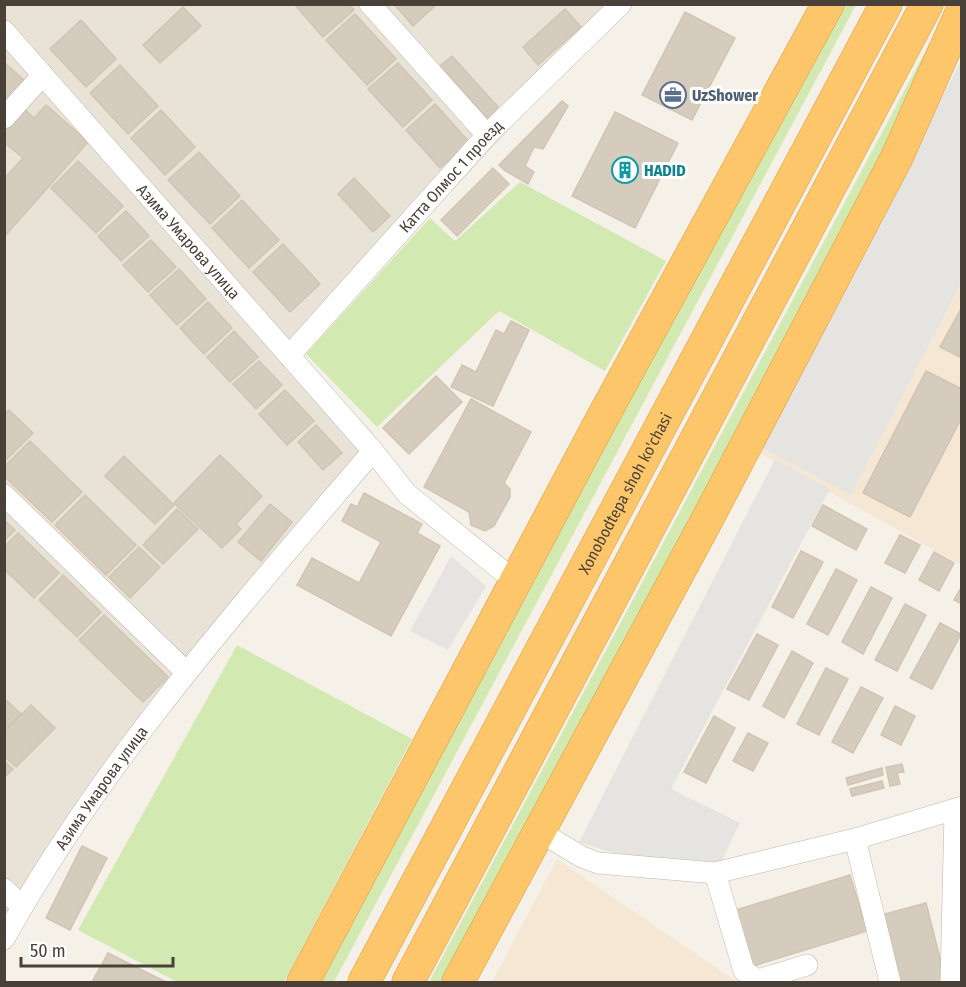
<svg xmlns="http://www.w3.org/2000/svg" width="966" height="987" font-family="'Fira Sans Condensed',sans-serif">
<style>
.residential{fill:#e9e2d7}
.commercial{fill:#f6e7d5}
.green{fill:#d3e9b2}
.parking{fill:#e6e4e1}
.building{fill:#d6ccbe;stroke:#d1c4b2;stroke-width:1.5}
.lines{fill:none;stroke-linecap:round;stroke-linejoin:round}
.minor-casing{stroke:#c0b8ac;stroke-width:22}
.highway-casing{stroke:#df9a39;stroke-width:33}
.minor{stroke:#fff;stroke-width:21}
.highway{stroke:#fec66b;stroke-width:32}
.labels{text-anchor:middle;stroke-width:6;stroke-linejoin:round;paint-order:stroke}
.service-label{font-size:16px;font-weight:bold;fill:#4e5e75;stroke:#fff;text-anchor:start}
.culture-label{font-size:16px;font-weight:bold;fill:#0d838f;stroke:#fff;text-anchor:start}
.street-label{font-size:16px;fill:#494137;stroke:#fff}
</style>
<rect width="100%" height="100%" fill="#f5f1e9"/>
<!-- residential -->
<path class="residential" d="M5,5H625L299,355L373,433L176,674L5,926Z"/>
<!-- commercial -->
<g class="commercial">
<path d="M961,62V565L756,451Z"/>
<path d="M557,859L737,982H492Z"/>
</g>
<!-- green -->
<g class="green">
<path d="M841,5H856L334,982H318Z"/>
<path d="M950,5L879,169L444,982H429Z"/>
<path d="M520,182L666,261L605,371L499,311L377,427L306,354L430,218L455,241Z"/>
<path d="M237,645L412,739L284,982H177L78,930Z"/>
</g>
<!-- parking -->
<g class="parking">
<path d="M961,61V283L851,495L760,447Z"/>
<path d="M775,459L830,489L671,789L740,823L719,867L629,858L579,842Z"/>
<path d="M451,556L486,586L448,650L410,631Z"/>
</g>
<!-- building -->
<g class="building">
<path d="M294,4H349L354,10L323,37Z"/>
<path d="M394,4H437L413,26Z"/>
<path d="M183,7L201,26L160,63L143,45Z"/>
<path d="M565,9L581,27L538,65L523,47Z"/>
<path d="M685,12L735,38L692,120L642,95Z"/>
<path d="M355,14L396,59L367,85L326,40Z"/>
<path d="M81,20L116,59L86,87L50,49Z"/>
<path d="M452,56L498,107L487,118L440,66Z"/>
<path d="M4,62L27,83L4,106Z"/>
<path d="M398,63L432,100L403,127L368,89Z"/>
<path d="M120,65L158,106L128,134L90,93Z"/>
<path d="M562,101L568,106L543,149L534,147L525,166L534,172L528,184L504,170L499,165Z"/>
<path d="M435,104L469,142L440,168L406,130Z"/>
<path d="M20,105L34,118L46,105L88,142L4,237V179L23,158L4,142V123Z"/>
<path d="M161,110L195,147L165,175L131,138Z"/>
<path d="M615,112L678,143L635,228L572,196Z"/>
<path d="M199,152L240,196L210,224L168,180Z"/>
<path d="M78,161L123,206L96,233L51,188Z"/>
<path d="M493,168L509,184L457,236L441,220Z"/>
<path d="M354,178L390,216L373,232L338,194Z"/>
<path d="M242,200L279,240L249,268L212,228Z"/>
<path d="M126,211L149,236L121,261L98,236Z"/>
<path d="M151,240L176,267L148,292L123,265Z"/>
<path d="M283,244L320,284L290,312L253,272Z"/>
<path d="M179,269L206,299L177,325L150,295Z"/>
<path d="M208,302L232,328L204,354L180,328Z"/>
<path d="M962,307V358L940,347Z"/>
<path d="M511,321L529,330L493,406L451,387L462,365L476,372L496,330L504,334Z"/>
<path d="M234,331L258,357L230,382L207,357Z"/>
<path d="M259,361L282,385L256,409L233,384Z"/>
<path d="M926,371L962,389V417L910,517L863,493Z"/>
<path d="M436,376L462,402L409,454L383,428Z"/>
<path d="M285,390L314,421L287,445L259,414Z"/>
<path d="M471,399L531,432L504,483L510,489V497L494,526L485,531L471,525L469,512L424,487Z"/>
<path d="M9,410L33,433L4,462V414Z"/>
<path d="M316,425L342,453L323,470L298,442Z"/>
<path d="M30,441L82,492L52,522L4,476V467Z"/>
<path d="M220,455L262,496L236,524L241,529L222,548L174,503Z"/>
<path d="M124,456L174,505L155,524L105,476Z"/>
<path d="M364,493L422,524L417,533L440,546L391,636L297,585L312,558L359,583L381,542L342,521L351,504L357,507Z"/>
<path d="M85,495L136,545L106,575L55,525Z"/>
<path d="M270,504L292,522L261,561L238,542Z"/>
<path d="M823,505L867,529L856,550L812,526Z"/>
<path d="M177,509L198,529L163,564L143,545Z"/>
<path d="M4,520L15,530L4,541Z"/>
<path d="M18,533L59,573L34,598L4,569V547Z"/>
<path d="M900,535L920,545L905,573L885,563Z"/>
<path d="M139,547L160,567L130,598L109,577Z"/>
<path d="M801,551L823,562L793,618L772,607Z"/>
<path d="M934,552L954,563L939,591L919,580Z"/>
<path d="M836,569L857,580L828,635L807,624Z"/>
<path d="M63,575L101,612L77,637L39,600Z"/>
<path d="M962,586V604L954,600Z"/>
<path d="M871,587L892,598L863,654L842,642Z"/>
<path d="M905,604L926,615L897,671L875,660Z"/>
<path d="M104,615L168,677L143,702L79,640Z"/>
<path d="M940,623L961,634L932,689L910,678Z"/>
<path d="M757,634L778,645L749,700L727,689Z"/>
<path d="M792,651L813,663L784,718L763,706Z"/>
<path d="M826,668L848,679L819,735L797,724Z"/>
<path d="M861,687L883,698L853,753L832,742Z"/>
<path d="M4,698L21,714L4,730Z"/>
<path d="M31,705L55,728L16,767L4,756V732Z"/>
<path d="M895,706L915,716L901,745L881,735Z"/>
<path d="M714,716L735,728L706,783L684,772Z"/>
<path d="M748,733L768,743L753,771L733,761Z"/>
<path d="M4,761L13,769L4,778Z"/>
<path d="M902,764L904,772L897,773L900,784L890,786L886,767Z"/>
<path d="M882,768L883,775L848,785L846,778Z"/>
<path d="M882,781L884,788L852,796L850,789Z"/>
<path d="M82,846L107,858L70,930L46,918Z"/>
<path d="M850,875L867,931L753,966L736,910Z"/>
<path d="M926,903L946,982H899L881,915Z"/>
<path d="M108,953L166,982H92Z"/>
</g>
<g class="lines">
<defs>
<g id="minor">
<path d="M370,4L487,135"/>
<path id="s1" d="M4,31L373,451L407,494L515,581"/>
<path d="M4,118L43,75"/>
<path id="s2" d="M289,356L487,135L621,4"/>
<path d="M4,495L185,671"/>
<path d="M540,832L582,857L598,863L715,873L855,839L962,807"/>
<path d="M855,839L890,982"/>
<path d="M715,873L744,971L758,980L807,965"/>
<path d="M4,889L22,907"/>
<path id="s3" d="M4,939C104,759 241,606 373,451"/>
<path d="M951,982L955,811"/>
</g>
<g id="highway">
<path d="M303,982L599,424L828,4"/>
<path id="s4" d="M364,982L886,4"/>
<path d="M408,982L927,4"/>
<path d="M458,982L708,518L897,157L962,11"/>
</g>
</defs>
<!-- minor casing -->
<use href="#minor" class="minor-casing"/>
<!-- highway casing -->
<use href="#highway" class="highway-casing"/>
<!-- minor -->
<use href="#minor" class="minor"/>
<!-- highway -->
<use href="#highway" class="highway"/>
</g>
<!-- icons -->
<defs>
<symbol id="office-ring" viewBox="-11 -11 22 22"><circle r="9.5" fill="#fff" stroke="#5c6f8a" stroke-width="1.5"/><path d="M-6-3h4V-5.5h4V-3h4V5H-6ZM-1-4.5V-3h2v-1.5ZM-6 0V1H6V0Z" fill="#5c6f8a"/></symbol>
<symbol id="building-ring" viewBox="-11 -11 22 22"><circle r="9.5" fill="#fff" stroke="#0f9aa8" stroke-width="1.5"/><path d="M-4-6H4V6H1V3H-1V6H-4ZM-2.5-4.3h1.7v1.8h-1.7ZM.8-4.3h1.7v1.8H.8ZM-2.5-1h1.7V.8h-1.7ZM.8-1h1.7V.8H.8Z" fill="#0f9aa8"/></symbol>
</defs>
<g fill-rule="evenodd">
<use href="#office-ring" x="658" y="80" width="30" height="30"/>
<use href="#building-ring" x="610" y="155" width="30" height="30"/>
</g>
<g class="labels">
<!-- service labels -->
<g class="service-label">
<text x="692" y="101">UzShower</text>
</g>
<!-- culture labels -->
<g class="culture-label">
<text x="644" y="176">HADID</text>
</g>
<!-- street labels -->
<g class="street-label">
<text dy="6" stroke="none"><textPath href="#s2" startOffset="242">Катта Олмос 1 проезд</textPath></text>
<text dy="6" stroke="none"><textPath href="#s1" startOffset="280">Азима Умарова улица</textPath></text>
<text dy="6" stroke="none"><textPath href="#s4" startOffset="554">Xonobodtepa shoh ko'chasi</textPath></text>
<text dy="6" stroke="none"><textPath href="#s3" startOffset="180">Азима Умарова улица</textPath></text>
</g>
</g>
<!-- border -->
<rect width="966" height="987" fill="none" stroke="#494137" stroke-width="12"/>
<!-- scale -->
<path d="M21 957v9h152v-9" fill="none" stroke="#494137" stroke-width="3"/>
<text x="30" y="957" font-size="18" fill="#494137" stroke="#ffffff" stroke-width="4.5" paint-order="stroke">50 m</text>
</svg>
